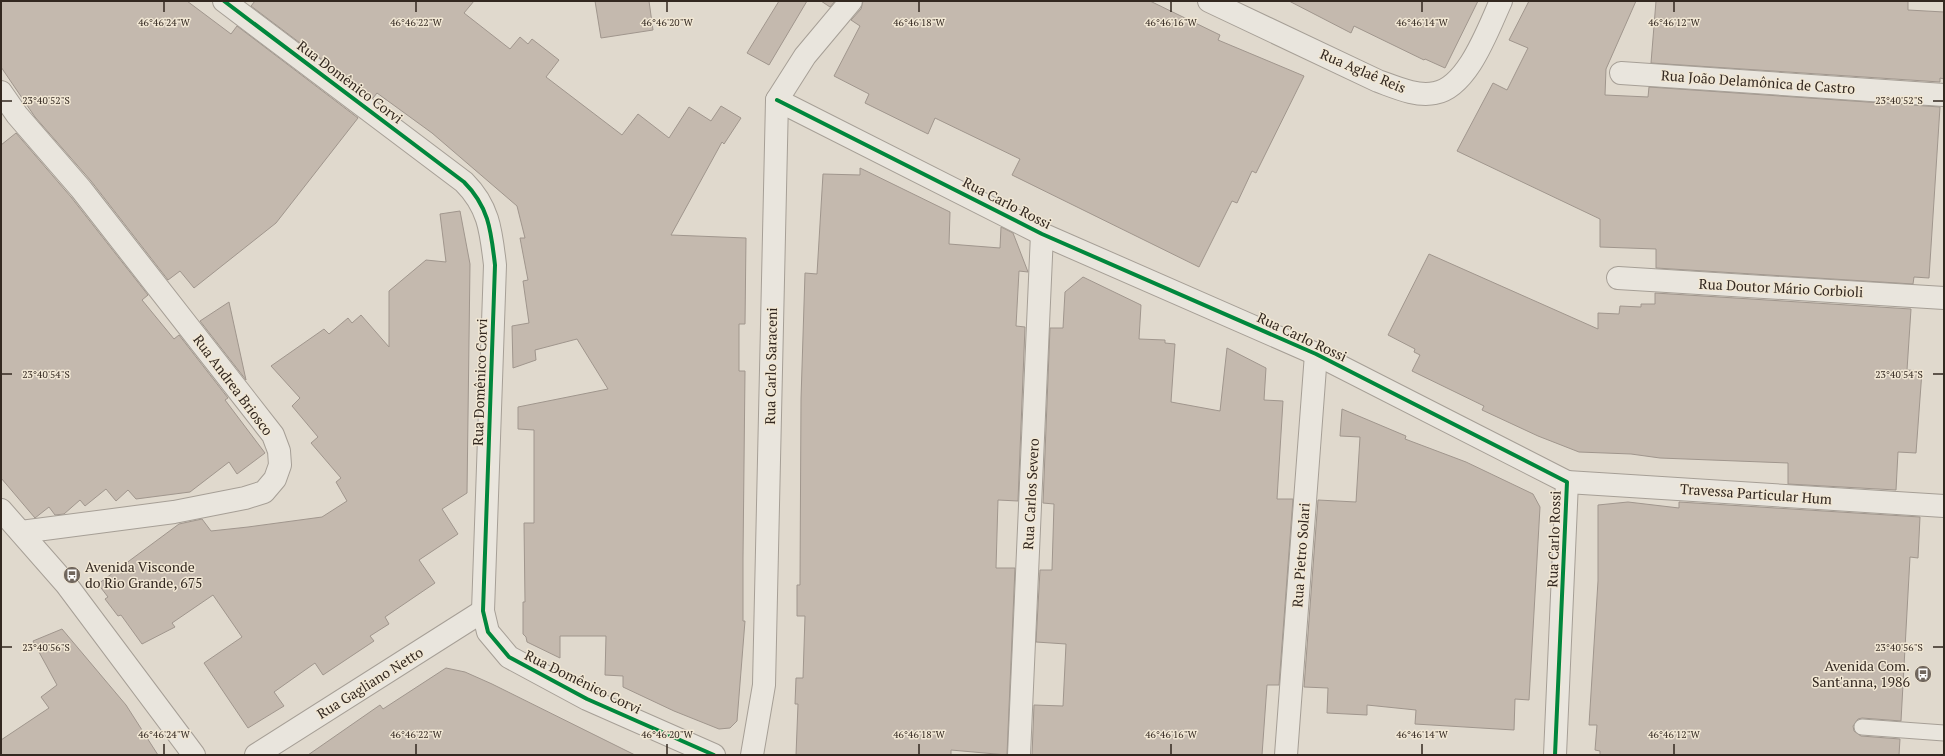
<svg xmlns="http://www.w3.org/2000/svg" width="1945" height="756" font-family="'PT Serif',serif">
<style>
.building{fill:#c4b9ae;stroke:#a0968d}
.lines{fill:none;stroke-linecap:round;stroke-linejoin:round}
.service-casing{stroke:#a69f96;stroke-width:17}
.minor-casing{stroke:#a69f96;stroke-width:24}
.tertiary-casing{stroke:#a69f96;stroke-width:24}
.service{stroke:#e9e5dd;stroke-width:15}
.minor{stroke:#e9e5dd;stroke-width:22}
.tertiary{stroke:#e9e5dd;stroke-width:22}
.cycleway-casing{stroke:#f1e7d4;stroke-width:6}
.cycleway{stroke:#00873e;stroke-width:4}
.ticks{fill:none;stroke:#332820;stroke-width:1.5}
.labels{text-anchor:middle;stroke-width:3;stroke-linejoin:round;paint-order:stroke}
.street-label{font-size:14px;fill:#332820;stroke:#f1e7d4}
.poi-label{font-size:14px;fill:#332820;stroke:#f1e7d4;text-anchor:start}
.ticks-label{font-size:10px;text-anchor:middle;fill:#332820;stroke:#f1e7d4;stroke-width:3;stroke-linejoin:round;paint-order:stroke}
</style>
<rect width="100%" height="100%" fill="#e0d9cd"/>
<!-- building -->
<g class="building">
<path d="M1,1H187L231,34L237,26L358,118L276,223L194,288L180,271L168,280L91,181L35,117L1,67Z"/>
<path d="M255,1H474L464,13L510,49L520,37L528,44L532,39L559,60L546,77L622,135L638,114L669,138L689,107L711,121L721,106L741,118L724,144L722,142L671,235L746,238L745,324H739V371H745L743,558V621H745L737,721L730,728L719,729L674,711L623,687V676L605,675L606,636H560V658L527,642L526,637L523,634V602H525L524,523H534V430L518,429V407L608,389L577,339L535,350L536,360L513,368L512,326L529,323L523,281L528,280L520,238H525L517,206L432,133L377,93L373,98L251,6Z"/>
<path d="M595,1H649L653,30L601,38Z"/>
<path d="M779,1H807L769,65L747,53Z"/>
<path d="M821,1H835L830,7Z"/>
<path d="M863,1H1150L1220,35L1218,40L1304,76L1256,173L1252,171L1237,203L1232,201L1199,267L1012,175L1020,159L935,118L928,134L865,103L869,94L834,76L860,26L851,20L861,9Z"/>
<path d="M1289,1H1478L1445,68L1425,59L1424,60L1354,26L1351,33Z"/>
<path d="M1529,1H1636L1606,69L1605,95L1648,97L1649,87L1940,107L1929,278L1914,277L1913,284L1656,268V249L1600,247V219L1457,151L1493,83L1507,90L1528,48L1509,40Z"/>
<path d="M1656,1H1908V10L1944,12V79L1940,78V82L1651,63Z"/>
<path d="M16,133L71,197L148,295L142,300L174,339L179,335L228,398L225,400L265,453L237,474L229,462L190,492L136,499L128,490L116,501L106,489L85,506L80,500L64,514L55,515L49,507L35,518L1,478V145Z"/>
<path d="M860,168L950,212L949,244L1000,248L1001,227L1013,233L1028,272L1019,271L1016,326L1025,327L1018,501L998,500L996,568H1015L1007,755L951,750V755H796L798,704H795L796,678H803L805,616H797V585H800L801,399L805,273L817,274L823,174L860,175Z"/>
<path d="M460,211L470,264L467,493L442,509L458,534L419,560L435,583L385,617L389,624L370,636L374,641L323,675L315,663L274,692L284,706L248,728L204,663L242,637L213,595L172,623L175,627L142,644L121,615L118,616L105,599L108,597L98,584L179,524L202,519L211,531L248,527L322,517L347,501L336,482L341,478L311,443L318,437L292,406L300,398L271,366L324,329L329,334L348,318L352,323L361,315L389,347V291L426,260L446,262L440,214Z"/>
<path d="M1429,254L1598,329V313L1619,314L1620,306L1641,307V304H1655V293L1911,309L1907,370L1922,371L1916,453L1898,452L1896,490L1788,484V463L1660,458L1631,454L1579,452L1538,436L1482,410L1484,406L1412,371L1420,355L1414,352L1415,349L1388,335Z"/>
<path d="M1083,277L1141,305L1139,339L1165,340V343L1175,344L1171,402L1220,411L1227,348L1266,368L1264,400L1283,401L1277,499H1293L1279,685H1267L1262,755H1032L1034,705L1063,706L1066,644L1036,642L1040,570H1052L1054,504L1043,503L1050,328H1063L1065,292Z"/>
<path d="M229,302L246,380L200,321Z"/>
<path d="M1342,409L1406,436L1405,439L1466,462L1533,494L1540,507L1529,700L1515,699L1514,730L1415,724L1416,710L1367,705V715L1327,713L1328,688L1304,687L1318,500L1356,502L1360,437L1340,436Z"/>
<path d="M1628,502L1679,508V502L1920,517L1918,558L1910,557L1901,721L1862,718L1858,719L1853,726L1854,731L1861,736L1900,739L1899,755H1600V751L1595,750L1597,725H1589L1598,581V505Z"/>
<path d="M62,629L126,705L158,755H1V740L49,708L41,697L57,685L33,641Z"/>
<path d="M446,668L465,672L492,684L635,755H308L380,705L383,709Z"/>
</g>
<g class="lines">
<defs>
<path id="service" d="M1862,727L1944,733"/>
<g id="minor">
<path d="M224,1L464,182C489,207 491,231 495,265L483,611L488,632L509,657L587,699L714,755"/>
<path d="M1209,1L1378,81C1395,87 1416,97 1435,93C1468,87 1488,29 1501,1"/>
<path d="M1621,73L1944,95"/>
<path d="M1,92L17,115L81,189L273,435L279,451L280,465L275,479L264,492L245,498L174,512L21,532"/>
<path d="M777,100L1042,234L1316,354L1567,482L1555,755"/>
<path d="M1618,278L1944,298"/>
<path d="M1567,482L1944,506"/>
<path d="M256,755L483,611"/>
<path d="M752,755L764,685L777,100L805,56L851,1"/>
<path d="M1019,755L1042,234"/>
<path d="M1286,755L1316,354"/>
</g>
<path id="tertiary" d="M1,510L66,584L194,755"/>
</defs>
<!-- service casing -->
<use href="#service" class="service-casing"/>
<!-- minor casing -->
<use href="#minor" class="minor-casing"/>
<!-- tertiary casing -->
<use href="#tertiary" class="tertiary-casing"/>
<!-- service -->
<use href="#service" class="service"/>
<!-- minor -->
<use href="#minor" class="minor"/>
<!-- tertiary -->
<use href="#tertiary" class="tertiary"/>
<defs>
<g id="cycleway">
<path d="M224,1L464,182C489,207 491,231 495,265L483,611L488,632L509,657L587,699L714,755"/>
<path d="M777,100L1042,234L1316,354L1567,482L1555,755"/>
</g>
</defs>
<!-- cycleway casing -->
<use href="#cycleway" class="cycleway-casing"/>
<!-- cycleway -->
<use href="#cycleway" class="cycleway"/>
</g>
<!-- ticks -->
<path class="ticks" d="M164,2V12M416,2V12M667,2V12M919,2V12M1171,2V12M1422,2V12M1674,2V12M2,101H12M1933,101H1943M2,374H12M1933,374H1943M2,647H12M1933,647H1943M164,744V754M416,744V754M667,744V754M919,744V754M1171,744V754M1422,744V754M1674,744V754"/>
<!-- icons -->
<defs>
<symbol id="bus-disc" viewBox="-11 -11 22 22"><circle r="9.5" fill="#70665d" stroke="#f1e7d4"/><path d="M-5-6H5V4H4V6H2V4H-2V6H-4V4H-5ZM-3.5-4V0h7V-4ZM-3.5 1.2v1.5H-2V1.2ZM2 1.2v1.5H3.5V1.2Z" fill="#fff"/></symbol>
</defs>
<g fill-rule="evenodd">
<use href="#bus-disc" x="62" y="565" width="20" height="20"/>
<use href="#bus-disc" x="1913" y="664" width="20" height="20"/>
</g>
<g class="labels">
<!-- street labels -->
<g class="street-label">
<text transform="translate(1363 71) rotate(23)" y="5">Rua Aglaê Reis</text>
<text transform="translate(350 82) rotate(37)" y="5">Rua Domênico Corvi</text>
<text transform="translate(1758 82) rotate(4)" y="5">Rua João Delamônica de Castro</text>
<text transform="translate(1007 203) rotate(27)" y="5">Rua Carlo Rossi</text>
<text transform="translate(1781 288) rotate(3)" y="5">Rua Doutor Mário Corbioli</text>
<text transform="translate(1302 337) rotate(25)" y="5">Rua Carlo Rossi</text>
<text transform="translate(771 366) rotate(-89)" y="5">Rua Carlo Saraceni</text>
<text transform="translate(480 382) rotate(-88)" y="5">Rua Domênico Corvi</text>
<text transform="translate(233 385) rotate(53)" y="5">Rua Andrea Briosco</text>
<text transform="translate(1031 494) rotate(-87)" y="5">Rua Carlos Severo</text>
<text transform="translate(1756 494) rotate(4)" y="5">Travessa Particular Hum</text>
<text transform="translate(1554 539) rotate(-88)" y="5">Rua Carlo Rossi</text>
<text transform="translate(1301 555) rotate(-86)" y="5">Rua Pietro Solari</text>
<text transform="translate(583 682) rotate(26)" y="5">Rua Domênico Corvi</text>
<text transform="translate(370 683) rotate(-32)" y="5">Rua Gagliano Netto</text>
</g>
<!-- poi labels -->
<g class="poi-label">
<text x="85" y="572">Avenida Visconde<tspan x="85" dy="16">do Rio Grande, 675</tspan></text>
<text x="1910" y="671" text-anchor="end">Avenida Com.<tspan x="1910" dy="16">Sant'anna, 1986</tspan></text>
</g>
</g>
<g class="ticks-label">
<text x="164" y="26">46°46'24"W</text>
<text x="416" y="26">46°46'22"W</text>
<text x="667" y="26">46°46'20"W</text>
<text x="919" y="26">46°46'18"W</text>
<text x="1171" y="26">46°46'16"W</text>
<text x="1422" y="26">46°46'14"W</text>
<text x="1674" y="26">46°46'12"W</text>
<text x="46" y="104">23°40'52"S</text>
<text x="1899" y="104">23°40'52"S</text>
<text x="46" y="378">23°40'54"S</text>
<text x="1899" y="378">23°40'54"S</text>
<text x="46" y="651">23°40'56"S</text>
<text x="1899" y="651">23°40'56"S</text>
<text x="164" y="738">46°46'24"W</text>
<text x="416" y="738">46°46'22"W</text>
<text x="667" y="738">46°46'20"W</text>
<text x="919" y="738">46°46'18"W</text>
<text x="1171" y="738">46°46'16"W</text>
<text x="1422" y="738">46°46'14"W</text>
<text x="1674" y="738">46°46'12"W</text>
</g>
<!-- border -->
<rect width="1945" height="756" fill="none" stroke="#332820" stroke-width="4"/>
</svg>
